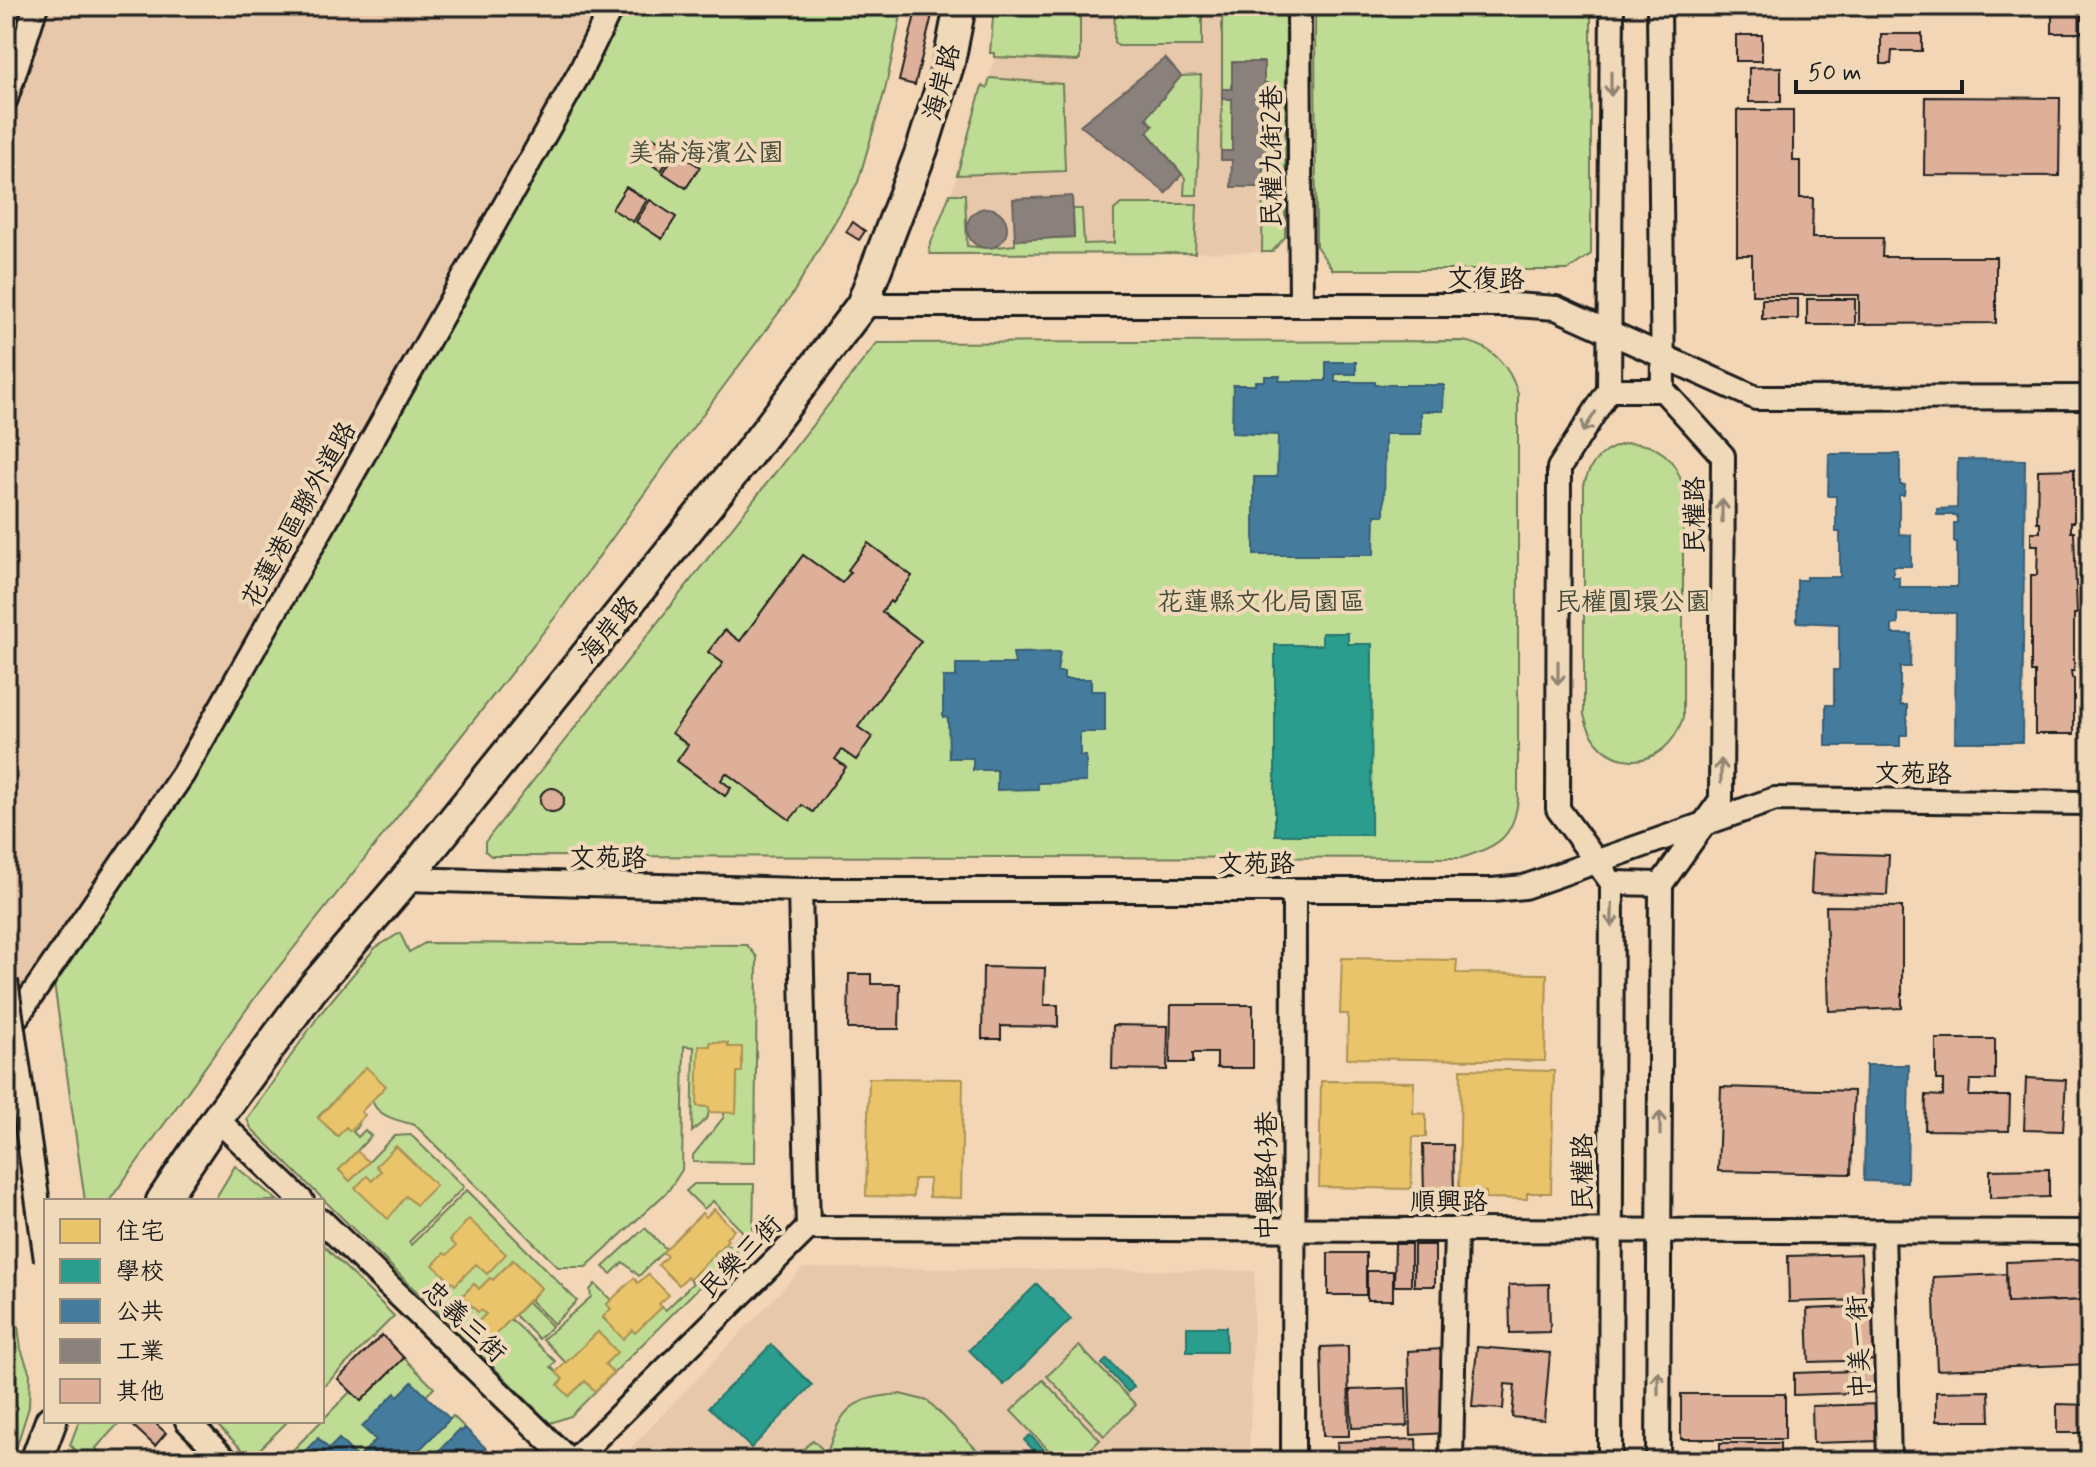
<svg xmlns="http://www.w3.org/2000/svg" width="2096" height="1467" font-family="Mynerve,'LXGW WenKai TC',sans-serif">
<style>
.built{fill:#e8c8ab}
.green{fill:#bfdc94;stroke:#6e7c58;stroke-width:2}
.homes{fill:#e9c46a;stroke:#ac9253;stroke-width:2}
.schools{fill:#2a9d8f;stroke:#26766c;stroke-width:2}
.public{fill:#457b9d;stroke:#395e76;stroke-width:2}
.industry{fill:#8a817c;stroke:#69635f;stroke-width:2}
.building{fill:#deb09a;stroke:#1c1c1c;stroke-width:2}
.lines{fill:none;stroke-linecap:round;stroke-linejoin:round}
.street-casing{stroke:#1c1c1c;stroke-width:28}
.secondary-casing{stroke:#1c1c1c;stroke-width:36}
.street{stroke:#efd9b8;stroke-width:22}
.secondary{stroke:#efd9b8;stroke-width:30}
.street-bridge-casing{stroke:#1c1c1c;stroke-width:28;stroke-linecap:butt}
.street-bridge{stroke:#efd9b8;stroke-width:22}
.oneway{stroke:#908472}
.labels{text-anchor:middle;stroke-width:8;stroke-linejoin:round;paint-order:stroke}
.street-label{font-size:26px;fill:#1c1c1c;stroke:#efd9b8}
.park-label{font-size:26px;fill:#454c3a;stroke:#efd9b8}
</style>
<rect width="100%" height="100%" fill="#f2d6b6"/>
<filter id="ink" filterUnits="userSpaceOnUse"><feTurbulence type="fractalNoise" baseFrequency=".0125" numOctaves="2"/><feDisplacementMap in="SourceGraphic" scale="16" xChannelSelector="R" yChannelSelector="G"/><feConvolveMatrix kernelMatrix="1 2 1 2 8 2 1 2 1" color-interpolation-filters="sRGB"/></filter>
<g filter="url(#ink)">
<!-- built -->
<g class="built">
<path d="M6,6H621L108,916L36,1014L6,1060Z"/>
<path d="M994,6H1282L1286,10L1285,237L1272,252L930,254L929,248L954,185L982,86L987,88L990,78L995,54L990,53Z"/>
<path d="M803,1268L1255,1271L1249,1461H618Z"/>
</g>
<!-- green -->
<g class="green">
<path d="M617,6H903L885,90L858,182L792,295L670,458L556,616L259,992L109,1201H85L54,983L209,741Z"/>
<path d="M994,6H1080V59L1077,61L994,57V53H990Z"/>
<path d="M1115,6H1202V46H1118L1114,42Z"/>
<path d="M1222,6H1282L1286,10L1285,237L1272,252H1262L1263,167L1266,166L1263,104L1266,103V83L1232,63V89H1222Z"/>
<path d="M1317,6H1586L1591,11V254L1568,270H1333L1316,246L1315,8Z"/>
<path d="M1201,75L1197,195H1184L1185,178L1147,132L1153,126L1146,118L1181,76Z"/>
<path d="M990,78L1062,84L1065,171L957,175L982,86L987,88Z"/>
<path d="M1222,99H1232V151H1221Z"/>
<path d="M950,194H965L967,246L987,248L1015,245V240L1074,237L1073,209H1082L1084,244L1114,243V210L1121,204H1197L1195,253L930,254L929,248Z"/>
<path d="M1461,341C1491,344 1510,366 1518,394V799C1514,838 1497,847 1461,858L491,856L485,851V842L877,343Z"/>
<path d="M1628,443C1657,443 1676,458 1683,487V718C1665,775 1598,774 1584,715V485C1590,461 1604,448 1628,443Z"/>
<path d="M400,933L409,952L425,943L747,945L757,957L755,1163L693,1162V1155L724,1117V1112H736L737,1072H742V1048L728,1047L727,1043L711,1042L697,1106L709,1107L708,1117L692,1132L694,1047L684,1046L682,1170L668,1191L586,1267H558L415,1125C372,1114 371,1110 366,1068L318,1117L337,1136L346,1127L357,1123L359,1125L353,1132L358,1137L365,1130L371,1136L339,1170L350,1181L394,1136L411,1135L464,1187L409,1242L411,1245L467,1190L577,1301L554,1324L530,1300L541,1288L513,1260L493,1280L490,1278L479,1289L474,1284L462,1296L478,1312L481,1310L486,1314L472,1328L486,1343L511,1319L556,1362L551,1367L563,1379L558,1385L569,1396L585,1381L595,1390L613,1373L605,1364L617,1352L598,1332L566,1363L543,1339L591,1297L590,1290L595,1284L611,1300L607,1304L611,1309L603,1318L623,1338L632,1330L635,1332L662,1307L666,1310L693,1283L690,1279L725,1243L729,1246L743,1232L713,1201L704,1209L686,1191L694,1184H754L753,1233L571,1416L550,1423L251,1128L247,1119L320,1014L375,948Z"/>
<path d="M235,1166L278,1201H214Z"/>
<path d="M645,1228L666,1249L639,1276L623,1262L611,1274L603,1267Z"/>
<path d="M6,1235L21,1349L30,1374L29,1407L12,1461H6Z"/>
<path d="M322,1244L394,1316L322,1388Z"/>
<path d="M528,1302L552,1326L539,1339L515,1315Z"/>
<path d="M1079,1346L1136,1405L1104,1436L1047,1376Z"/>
<path d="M404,1358L434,1388L426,1396H398L395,1394L363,1427L376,1440L358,1458L339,1439L329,1449L318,1438L295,1461L283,1460L351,1391L361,1401Z"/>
<path d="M1043,1380L1100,1440L1078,1461H1059L1011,1411Z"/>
<path d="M900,1394L928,1401L988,1461H798L794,1458L813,1440L827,1454C841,1408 851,1398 900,1394Z"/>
<path d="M453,1416L465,1428L429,1461H408Z"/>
<path d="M79,1421L119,1423L96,1448L100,1455L92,1461H84L70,1445Z"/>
<path d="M213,1421H288L251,1458Z"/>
</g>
<!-- homes -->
<g class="homes">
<path d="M1342,958L1457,960L1456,973L1547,974L1545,1061L1347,1058L1348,1014H1340Z"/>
<path d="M710,1042L728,1043V1047H742V1072H737L736,1113L709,1112V1107L697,1106L699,1046H710Z"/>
<path d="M366,1067L386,1086L361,1112L365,1115L350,1131L346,1127L338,1136L318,1118Z"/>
<path d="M1461,1069L1554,1071L1551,1193H1527V1199L1486,1198V1192L1459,1191Z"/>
<path d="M869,1078L963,1079L961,1198L929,1197V1179H914L913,1197L866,1196Z"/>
<path d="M1321,1081L1414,1082L1413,1113L1426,1114V1137H1413L1411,1189L1319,1187Z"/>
<path d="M396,1146L436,1185L416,1205L406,1196L388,1219L355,1188L367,1176L372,1181L381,1171L376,1166Z"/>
<path d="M357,1151L369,1162L350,1181L339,1170Z"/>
<path d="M714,1209L734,1230L726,1238L728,1240L690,1279L687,1277L679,1285L658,1265L667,1256L663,1252L702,1213L706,1217Z"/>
<path d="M469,1219L506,1254L487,1274L476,1264L455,1285L433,1265L444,1253L447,1255L456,1246L450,1240Z"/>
<path d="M513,1260L541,1288L487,1343L472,1328L486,1314L481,1310L478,1312L462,1296L474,1284L479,1289L490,1278L493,1280Z"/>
<path d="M648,1274L669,1295L659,1304L662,1307L635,1333L632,1330L623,1339L603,1317L611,1309L607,1304L634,1278L638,1283Z"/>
<path d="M598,1332L617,1352L605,1364L613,1373L595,1391L585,1381L569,1396L558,1385L563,1379L556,1372Z"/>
</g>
<!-- schools -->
<g class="schools">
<path d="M1322,633H1348V644H1372L1371,835H1275V645H1322Z"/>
<path d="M1037,1284L1071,1319L1004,1385L969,1350Z"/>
<rect x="1187" y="1327" width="39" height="25"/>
<path d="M771,1345L812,1385L751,1448L709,1407Z"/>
<path d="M1107,1359L1134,1387L1128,1392L1102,1364Z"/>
<path d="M1030,1435L1055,1461H1044L1024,1440Z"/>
</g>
<!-- public -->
<g class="public">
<path d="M1326,362H1356V374H1335V382H1375V385H1444L1443,411H1421V434H1385L1384,515H1375L1374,555H1254V477H1277L1278,435L1232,433L1233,385H1255V381H1265V376H1280L1279,381H1326Z"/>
<path d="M1829,454H1900V485H1905L1904,495H1899V534L1911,535V566H1893V577H1899V587H1957V542H1954V523H1957V515H1937V509L1957,508L1958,459L2025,460L2022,742H1955L1956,613H1898V624L1892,625V634H1911L1910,667H1900V705H1907V735H1900V746H1826V705H1834V670H1839V624L1797,622V580H1806V577H1840V532H1836V496H1828Z"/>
<path d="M1060,652L1057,672H1064V679H1091V691H1105V732H1080V756H1086V782L1038,783V789L997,790V770H973V758H949L948,718L943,717V677H956V664H1015L1013,653Z"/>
<path d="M1866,1065H1909L1907,1182L1864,1181Z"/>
<path d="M412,1382L450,1419L408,1461H295L318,1438L329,1449L339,1439L358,1458L376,1440L362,1427L395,1393L398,1396Z"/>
<path d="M465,1428L499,1461H429L459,1430L461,1432Z"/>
</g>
<!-- industry -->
<g class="industry">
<path d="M1165,58L1181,76L1146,118L1153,126L1147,132L1182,174L1166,193L1080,125Z"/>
<path d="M1232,62H1264V83H1267L1266,104H1263V145H1266V167H1263V187H1231L1232,160H1221V151H1232V99H1222V89H1232Z"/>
<path d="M1072,196L1074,237L1015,240L1013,199Z"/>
<circle cx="987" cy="228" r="20"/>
</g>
<!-- building -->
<g class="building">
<path d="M917,6L934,7L915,85L899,81Z"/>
<rect x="2052" y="6" width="29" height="27"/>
<rect x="2087" y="6" width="3" height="34"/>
<path d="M1881,34H1922V51H1892L1891,64H1881Z"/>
<rect x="1736" y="35" width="26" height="26"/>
<path d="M1781,67V102H1749V68Z"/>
<path d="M1925,97L2060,98L2059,176L1924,175Z"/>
<path d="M1737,110H1793V161H1800V198H1813L1812,238H1883L1882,257H1996V323L1859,324V295H1752V255H1737Z"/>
<path d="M653,137L674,151L661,171L638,155Z"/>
<path d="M676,152L700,167L686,188L663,173Z"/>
<path d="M626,187L647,200L633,222L612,209Z"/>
<path d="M650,200L676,217L662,239L636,222Z"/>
<path d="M853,222L865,231L859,240L846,232Z"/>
<rect x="1762" y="299" width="36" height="20"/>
<rect x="1807" y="299" width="48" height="26"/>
<path d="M2074,469V522H2071V532H2074L2077,614H2074V671H2071L2072,678H2074V734H2035V672H2031V575H2037L2038,545H2031V532H2040V522H2037L2038,470Z"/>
<path d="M868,543L912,576L892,603L890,601L882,612L921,641L858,727L872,737L856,760L842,750L835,759L846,767L813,812L802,805L790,820L726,773L721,780L731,788L725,796L677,761L688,745L672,733L723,663L708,652L725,630L740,641L803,555L842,583L851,572L848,570Z"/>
<circle cx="552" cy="800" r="12"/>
<path d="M1813,853L1889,855L1887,895L1811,893Z"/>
<path d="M1826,906L1902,907V1008L1829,1011Z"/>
<path d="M983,967L1045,968L1044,1005H1058V1027L1001,1026V1039H982Z"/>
<path d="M849,974H871V984H900L899,1029H848Z"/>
<path d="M1171,1005H1253V1068H1217V1053H1193V1063H1170Z"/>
<path d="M1113,1025L1168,1026L1167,1070L1112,1069Z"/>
<path d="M1936,1039H1995V1080H1970L1969,1096H2010L2009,1131L1925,1130L1926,1095L1943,1096V1080H1936Z"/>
<path d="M2026,1078L2066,1080L2063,1131L2024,1130Z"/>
<path d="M1721,1087L1854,1091L1851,1174L1718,1171Z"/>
<path d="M1423,1145H1453L1454,1196L1424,1197Z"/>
<path d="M2049,1169V1197L1990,1198V1170Z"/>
<path d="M1395,1244H1411V1286H1394Z"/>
<rect x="1414" y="1245" width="21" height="41"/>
<rect x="1328" y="1253" width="38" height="42"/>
<path d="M1861,1254L1863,1300L1789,1302L1788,1256Z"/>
<path d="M2087,1259L2090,1300L2007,1303L2006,1262Z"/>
<rect x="1367" y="1271" width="26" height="29"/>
<path d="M2006,1274L2007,1303L2090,1300V1364L1937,1370L1933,1277Z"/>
<path d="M1549,1284L1550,1332L1510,1333L1509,1285Z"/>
<path d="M1881,1306L1882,1360L1809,1362L1807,1309Z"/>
<path d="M382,1335L404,1358L361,1401L338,1379Z"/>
<path d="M1348,1346L1349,1436H1323L1321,1347Z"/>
<path d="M1477,1347L1550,1353L1544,1420L1512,1417L1515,1385L1505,1384L1503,1409L1472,1407Z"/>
<path d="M1442,1349L1446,1433L1411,1435L1408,1351Z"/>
<path d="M1883,1370V1392L1794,1395V1373Z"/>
<path d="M1406,1388L1407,1426L1352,1428L1350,1390Z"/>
<path d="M1989,1391L1990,1421H1936V1392Z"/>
<rect x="1681" y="1394" width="104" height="45"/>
<path d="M1880,1404L1881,1441L1813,1443L1812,1406Z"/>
<path d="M2057,1404L2090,1405V1433H2057Z"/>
<path d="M128,1421H153L166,1433L155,1446Z"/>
<path d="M1416,1439L1417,1460L1338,1461L1337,1442Z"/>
<rect x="1720" y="1443" width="60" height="18"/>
<path d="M1862,1454V1461H1787V1456Z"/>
</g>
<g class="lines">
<defs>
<g id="street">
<path d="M1299,6L1301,305"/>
<path d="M6,99L36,6"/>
<path d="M862,305H1515L1556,308L1756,398L2090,397"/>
<path d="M1609,390H1663"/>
<path d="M406,879L800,890H1492L1524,887L1775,799L2090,803"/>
<path d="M1612,883L1661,884"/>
<path d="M6,1033L183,774L579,74L612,6"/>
<path d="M217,1119L302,1201"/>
<path d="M322,1221L570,1461"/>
<path d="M808,1228L2090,1232"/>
<path d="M1883,1231L1889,1461"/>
<path d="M187,1421L227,1461"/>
<path d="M573,1461L808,1228L800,890"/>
<path d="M1293,1461L1294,891"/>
<path d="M1451,1461L1456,1229"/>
<path d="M1610,1461L1612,883L1558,809L1559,468L1609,390L1612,6"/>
<path d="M1658,1461L1661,884L1721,800L1723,456L1663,390L1659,6"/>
</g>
<g id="secondary">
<path d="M162,1201L217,1119L312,989L406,879L747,456L862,305L922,149L949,62L960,6"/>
<path d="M36,1461L51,1421"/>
</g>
</defs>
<!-- street casing -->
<use href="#street" class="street-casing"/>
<!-- secondary casing -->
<use href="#secondary" class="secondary-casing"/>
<!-- street -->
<use href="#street" class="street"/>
<!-- secondary -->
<use href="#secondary" class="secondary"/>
<defs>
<path id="street-bridge" d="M6,981L46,1260"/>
</defs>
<!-- street-bridge casing -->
<use href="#street-bridge" class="street-bridge-casing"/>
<!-- street-bridge -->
<use href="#street-bridge" class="street-bridge"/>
</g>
<!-- one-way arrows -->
<defs><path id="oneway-shaft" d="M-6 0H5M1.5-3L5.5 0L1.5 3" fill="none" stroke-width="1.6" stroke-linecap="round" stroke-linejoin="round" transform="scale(2)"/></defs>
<g class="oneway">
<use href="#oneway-shaft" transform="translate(1611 84) rotate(90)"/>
<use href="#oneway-shaft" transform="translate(1589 422) rotate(123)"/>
<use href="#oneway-shaft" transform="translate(1722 511) rotate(-90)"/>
<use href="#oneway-shaft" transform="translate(1558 673) rotate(90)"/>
<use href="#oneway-shaft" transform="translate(1721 771) rotate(-90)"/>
<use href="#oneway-shaft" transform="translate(1612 915) rotate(91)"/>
<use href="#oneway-shaft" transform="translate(1660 1123) rotate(-90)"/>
<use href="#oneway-shaft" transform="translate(1658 1383) rotate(-90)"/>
</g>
</g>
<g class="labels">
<!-- street labels -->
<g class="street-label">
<text transform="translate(941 82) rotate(-75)" y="9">海岸路</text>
<text transform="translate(1271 156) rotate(-90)" y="9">民權九街2巷</text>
<text transform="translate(1486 278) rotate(1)" y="9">文復路</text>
<text transform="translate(298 514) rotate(-61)" y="9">花蓮港區聯外道路</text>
<text transform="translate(1694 515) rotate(-90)" y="9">民權路</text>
<text transform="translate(608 629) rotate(-51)" y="9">海岸路</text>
<text transform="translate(1913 773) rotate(1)" y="9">文苑路</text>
<text transform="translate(608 857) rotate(1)" y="9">文苑路</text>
<text x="1256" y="872">文苑路</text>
<text transform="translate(1582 1172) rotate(-90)" y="9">民權路</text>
<text transform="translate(1266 1176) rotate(-90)" y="9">中興路43巷</text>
<text x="1449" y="1210">順興路</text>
<text transform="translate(740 1256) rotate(-45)" y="9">民樂三街</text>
<text transform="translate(465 1321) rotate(44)" y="9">忠義三街</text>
<text transform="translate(1858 1347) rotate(-92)" y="9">中美一街</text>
</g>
<!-- park labels -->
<g class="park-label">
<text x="706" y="161">美崙海濱公園</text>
<text x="1261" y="610">花蓮縣文化局園區</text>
<text x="1633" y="610">民權圓環公園</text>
</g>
</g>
<!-- margin -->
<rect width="2096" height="1467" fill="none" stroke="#efd9b8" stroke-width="32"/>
<rect x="16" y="16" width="2064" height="1435" fill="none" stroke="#1c1c1c" stroke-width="3" filter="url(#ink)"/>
<!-- legend -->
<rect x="44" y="1199" width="280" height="224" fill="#efd9b8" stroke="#9b8d7a" stroke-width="2"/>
<rect x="60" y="1219" width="40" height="24" fill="#e9c46a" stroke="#9b8d7a" stroke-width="2"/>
<text x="116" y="1239" font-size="24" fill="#1c1c1c">住宅</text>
<rect x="60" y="1259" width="40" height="24" fill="#2a9d8f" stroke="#9b8d7a" stroke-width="2"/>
<text x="116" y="1279" font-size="24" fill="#1c1c1c">學校</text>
<rect x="60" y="1299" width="40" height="24" fill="#457b9d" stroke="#9b8d7a" stroke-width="2"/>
<text x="116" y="1319" font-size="24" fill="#1c1c1c">公共</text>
<rect x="60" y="1339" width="40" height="24" fill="#8a817c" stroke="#9b8d7a" stroke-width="2"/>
<text x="116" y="1359" font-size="24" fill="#1c1c1c">工業</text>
<rect x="60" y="1379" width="40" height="24" fill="#deb09a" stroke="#9b8d7a" stroke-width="2"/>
<text x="116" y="1399" font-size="24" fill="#1c1c1c">其他</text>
<!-- scale -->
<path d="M1796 80v12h166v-12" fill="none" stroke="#1c1c1c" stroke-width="4"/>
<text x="1808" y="80" font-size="24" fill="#1c1c1c" stroke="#efd9b8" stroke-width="6" paint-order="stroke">50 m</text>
</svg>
